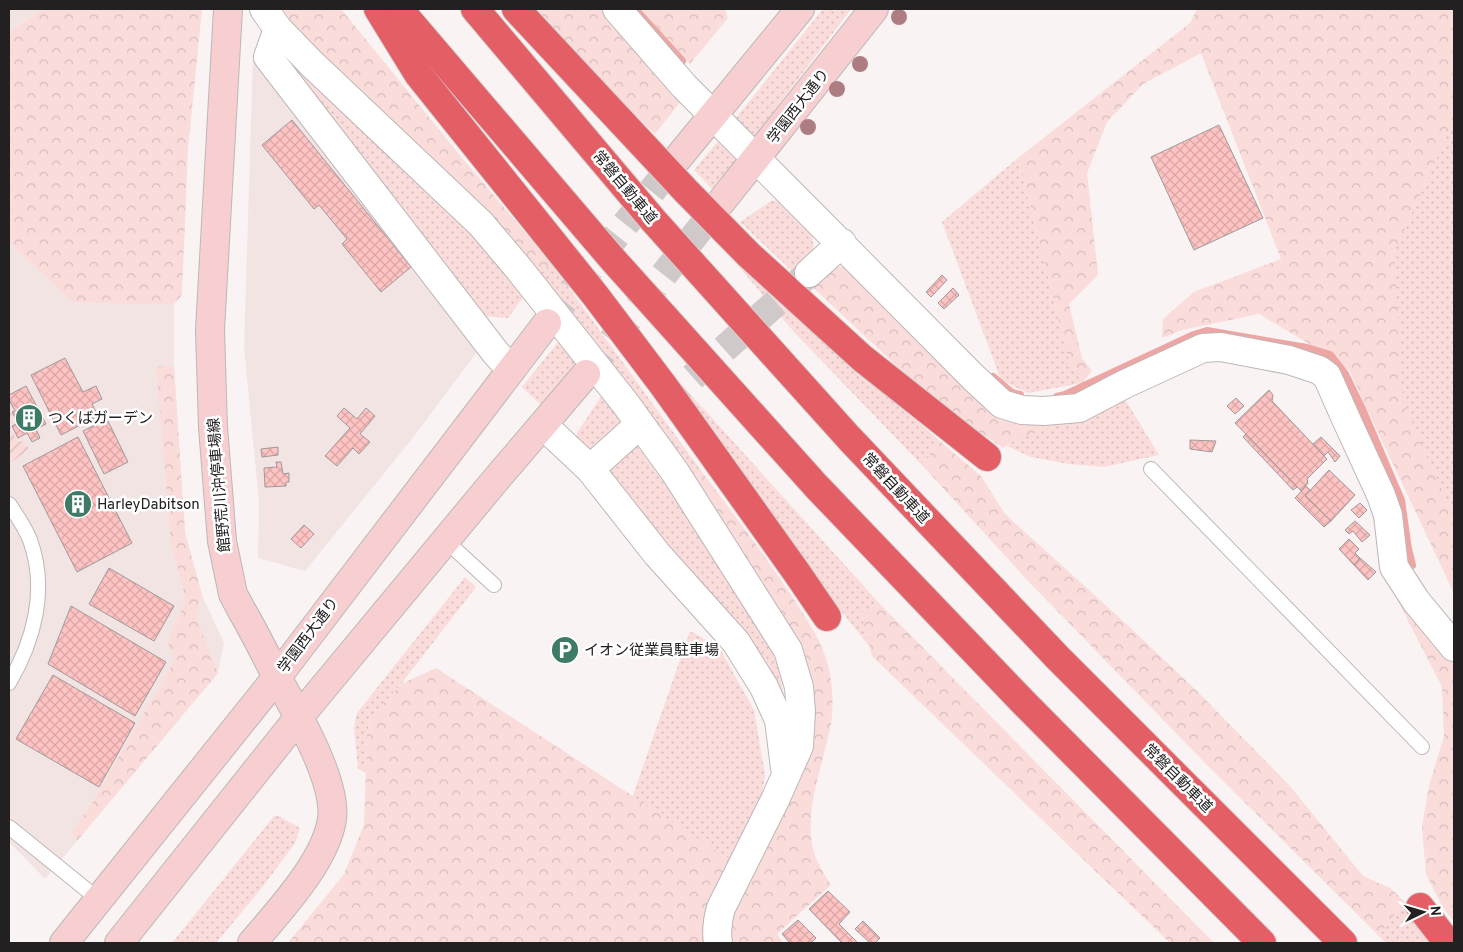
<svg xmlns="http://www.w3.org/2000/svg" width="1463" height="952" font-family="Overpass,'Noto Sans JP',sans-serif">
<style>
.built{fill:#f3e4e4}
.grass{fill:url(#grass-dots)}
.forest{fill:url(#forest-crowns)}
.garden{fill:url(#garden-furrows)}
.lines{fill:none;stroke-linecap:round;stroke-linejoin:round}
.stream{stroke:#eea6a5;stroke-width:8}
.building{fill:url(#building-cross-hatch);stroke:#a09a9a}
.street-tunnel{stroke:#cfc9c9;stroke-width:28;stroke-dasharray:28 14;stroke-linecap:butt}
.secondary-tunnel{stroke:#cfc9c9;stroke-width:28;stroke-dasharray:28 14;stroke-linecap:butt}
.lane-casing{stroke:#bdb7b6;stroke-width:16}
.street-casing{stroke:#bdb7b6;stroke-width:30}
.secondary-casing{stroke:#bdb7b6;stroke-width:30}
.highway-casing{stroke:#d3d2d2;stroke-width:30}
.lane{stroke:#fff;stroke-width:14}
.street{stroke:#fff;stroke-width:28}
.secondary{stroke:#f7cfd1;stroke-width:28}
.highway{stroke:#e35e65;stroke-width:28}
.tree{fill:#ad7d81}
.labels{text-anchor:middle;stroke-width:5;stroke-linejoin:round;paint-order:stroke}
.street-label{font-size:15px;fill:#222020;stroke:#fff}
.poi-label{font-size:15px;fill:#222020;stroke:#fff;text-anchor:start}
</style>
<defs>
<pattern id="grass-dots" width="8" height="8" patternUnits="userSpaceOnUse" patternTransform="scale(1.25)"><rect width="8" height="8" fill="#fadcdb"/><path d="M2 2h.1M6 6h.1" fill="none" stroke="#d6bcbc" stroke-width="1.8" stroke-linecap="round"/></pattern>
<pattern id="forest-crowns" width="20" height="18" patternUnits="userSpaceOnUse" patternTransform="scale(1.25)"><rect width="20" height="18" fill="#fadcdb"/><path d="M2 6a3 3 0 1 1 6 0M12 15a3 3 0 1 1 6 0" fill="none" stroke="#d6bcbc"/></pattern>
<pattern id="garden-furrows" width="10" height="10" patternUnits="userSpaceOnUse" patternTransform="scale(1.25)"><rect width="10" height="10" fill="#fadcdb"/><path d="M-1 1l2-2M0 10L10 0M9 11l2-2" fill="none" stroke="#d6bcbc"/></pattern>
<pattern id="building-cross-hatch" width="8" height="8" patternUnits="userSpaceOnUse" patternTransform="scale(1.25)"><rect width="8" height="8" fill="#fec3c2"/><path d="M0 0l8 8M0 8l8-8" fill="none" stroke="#d9a7a6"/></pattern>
</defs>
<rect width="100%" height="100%" fill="#faf3f3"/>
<!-- built -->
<g class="built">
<path d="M9,9H44L9,32Z"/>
<path d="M253,56L407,248L479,349L412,439L305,571L258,558L259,503L244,347Z"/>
<path d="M9,242L72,302L119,304H174V367L185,533L202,595L224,643L218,673L45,879L9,842Z"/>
</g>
<!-- grass -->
<g class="grass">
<path d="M823,9H851L755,136L736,118Z"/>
<path d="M290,60L471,231L524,296L508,318L483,316L286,66Z"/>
<path d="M1454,89V593L1360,394L1394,252Z"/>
<path d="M719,140L739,158L714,191L694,170Z"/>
<path d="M1018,158L1068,356L1082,383L1028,393L1001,380L942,222Z"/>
<path d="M782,200L812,232L814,255L794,273L740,222L771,201Z"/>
<path d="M724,249L941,442L921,464L793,331Z"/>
<path d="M551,263L702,472L694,477L539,274Z"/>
<path d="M559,341L577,362L541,405L522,387Z"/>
<path d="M674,376L879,603L861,613L870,647L807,569L672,379Z"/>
<path d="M602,395L626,425L591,453L577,443V433Z"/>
<path d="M1123,396L1159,455L1104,467L1069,464L1031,457L1007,446L1013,441Z"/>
<path d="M633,440L694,524L769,642L779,670L790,729L607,478L608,461Z"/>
<path d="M465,577L476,587L401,684L369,720L367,736L366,773L358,769L354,728L357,713Z"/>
<path d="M690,631L719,647L754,710L765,775L759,812L731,860L632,798Z"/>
<path d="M274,816H279L300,828L295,843L264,885L216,943H172Z"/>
<path d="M1404,901L1435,943H1386L1379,936Z"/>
</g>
<!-- forest -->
<g class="forest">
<path d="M44,9H202L188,149L182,295L174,304H119L72,302L9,242V32Z"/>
<path d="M283,9H341L463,159L551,263L539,274L484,208L301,35Z"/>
<path d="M537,9H604L682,100L655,134L592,73Z"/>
<path d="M641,9H725L728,18L690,64Z"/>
<path d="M1197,9H1454V121L1394,252L1403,402L1454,516V593L1349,370L1306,342L1259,314L1182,330L1162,338L1163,319L1194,292L1281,259L1201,53L1143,84L1107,122L1087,173L1098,275L1069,304L1082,358L1092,371L1082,383L1068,356L1018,158L1190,23Z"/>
<path d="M827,267H847L964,384L1078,417L1013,441L1003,448L969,425L902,371L808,283Z"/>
<path d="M163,365L174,367L185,533L202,595L195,615L218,673L77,841L72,831L92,804L176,658L167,642L186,600L171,543L156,368Z"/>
<path d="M941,442L981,476L1005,514L1121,619L1198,692L1290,786L1363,876L1390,888L1404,901L1379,936L1207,765L1028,581L921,464Z"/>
<path d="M702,472C733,513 763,553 791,595C806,618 823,642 829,669C833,688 834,710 830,729C822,767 806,805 812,844C814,859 824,873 831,885L777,934L783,943H729V920L744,882L803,659L796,637L694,477Z"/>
<path d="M1397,599L1454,662V922L1442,906L1426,874L1422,827L1429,786L1444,736L1442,687Z"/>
<path d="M879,603L1214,943H1170L872,656L861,613Z"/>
<path d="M436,668L731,860L703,926L704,943H288L344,874L364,825L367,736L369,720L401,684Z"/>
</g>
<!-- garden -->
<path class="garden" d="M9,405L14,423L9,425L18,442L25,441L29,449L9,464Z"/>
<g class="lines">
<!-- stream -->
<g class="stream">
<path d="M635,9L682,61"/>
<path d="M993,377L1012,393L1020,395"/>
<path d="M1057,397L1065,395L1194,335L1207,331L1307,348L1330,355L1345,374L1362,409L1401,500L1408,549L1412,565"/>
</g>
</g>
<!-- building -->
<g class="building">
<path d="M292,120L411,267L381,292L342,244L347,239L319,205L314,209L262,145Z"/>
<path d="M1219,125L1263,218L1194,250L1151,157Z"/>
<path d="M942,275L947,280L931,297L926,292Z"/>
<path d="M953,288L959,295L944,309L938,303Z"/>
<path d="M65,358L83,392L96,386L102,399L92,404L98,416L61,435L31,375Z"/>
<path d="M26,386L46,424L36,429L40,438L32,442L27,433L18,438L12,426L18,423L12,412L15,411L9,400V395Z"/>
<path d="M1269,390L1273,395L1272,401L1327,459L1307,479L1308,483L1301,491L1235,423Z"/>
<path d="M1236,398L1244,406L1235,414L1227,406Z"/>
<path d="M344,408L357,419L366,408L375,416L360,434L370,442L359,454L353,448L337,466L325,456L350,428L337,416Z"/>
<path d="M107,419L128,462L104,474L83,431Z"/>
<path d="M1246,434L1297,487L1293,490L1243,437Z"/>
<path d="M78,437L132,543L77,572L23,466Z"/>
<path d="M1321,437L1340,456L1335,462L1328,452L1324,456L1313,444Z"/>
<path d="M1190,440L1216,441L1212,452L1190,449Z"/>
<path d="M278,447V455L262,457L261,449Z"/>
<path d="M276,462H281L283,474L289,473V482H286V486L265,487L264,468L277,467Z"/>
<path d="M1329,470L1355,495L1331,521L1305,496Z"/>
<path d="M1306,486L1310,490L1305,496L1331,521L1324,527L1295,498Z"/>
<path d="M1360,503L1367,510L1359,518L1351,510Z"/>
<path d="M1355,521L1370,535L1362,542L1353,531L1349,534L1345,530Z"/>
<path d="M304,525L314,534L301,548L291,539Z"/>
<path d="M1349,539L1359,549L1355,553L1360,558L1354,565L1339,549Z"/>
<path d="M1360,558L1376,572L1368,580L1354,565Z"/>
<path d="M109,568L174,606L154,641L89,604Z"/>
<path d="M71,606L166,662L135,716L48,664Z"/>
<path d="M53,675L135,723L99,787L16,739Z"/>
<path d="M828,891L850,912L839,924L858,943H842L809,909Z"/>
<path d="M798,920L816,938L811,943H790L782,934Z"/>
<path d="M863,921L880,938L875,943H870L855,929Z"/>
</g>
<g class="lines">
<!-- street-tunnel -->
<path class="street-tunnel" d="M630,433L806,276"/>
<!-- secondary-tunnel -->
<g class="secondary-tunnel">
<path d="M547,323L678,158"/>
<path d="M586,374L721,202"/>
</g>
<defs>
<g id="lane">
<path d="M1151,469L1422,747"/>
<path d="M9,504C17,516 25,527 30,540C48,589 34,641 9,683"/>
<path d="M445,540L494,585"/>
<path d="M9,827L98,899"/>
</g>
<g id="street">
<path d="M264,9L278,29L312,64L481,224L519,269L625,403L675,472L788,650L799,687L801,711L799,746L775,800L721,908C717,921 716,930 718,943"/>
<path d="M617,9L684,86L974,378L1002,404L1022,410L1044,411L1079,408L1125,384L1203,348L1221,347L1289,360L1319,370L1327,376L1346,419L1381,495L1388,515L1394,567L1416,601L1454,647"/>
<path d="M278,29L268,57L495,352L511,370"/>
<path d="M809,273L842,243"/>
<path d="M543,425L590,469L657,554L736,642L764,687L779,720L785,768"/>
<path d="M590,469L630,433"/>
</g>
<g id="secondary">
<path d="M228,9L210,330L213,427L222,541L233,594L242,611C255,633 266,656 278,679C296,712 337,781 332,819C326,861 279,911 252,943"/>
<path d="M678,158L800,9"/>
<path d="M721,202L874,9"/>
<path d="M64,943L277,677L547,323"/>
<path d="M119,943L299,717L493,483L586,374"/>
</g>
<g id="highway">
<path d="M378,9L418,74L595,295L663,385L797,573L827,617"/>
<path d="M399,9L615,262L817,487L1025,704L1262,943"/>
<path d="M475,9L653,220L849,438L1058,658L1343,943"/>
<path d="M516,9L686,191L749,255L862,358L987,457"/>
<path d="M1420,907L1448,943"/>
</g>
</defs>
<!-- lane casing -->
<use href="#lane" class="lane-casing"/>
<!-- street casing -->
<use href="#street" class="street-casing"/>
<!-- secondary casing -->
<use href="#secondary" class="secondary-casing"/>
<!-- highway casing -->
<use href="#highway" class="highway-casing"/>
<!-- lane -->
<use href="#lane" class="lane"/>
<!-- street -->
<use href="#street" class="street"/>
<!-- secondary -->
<use href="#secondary" class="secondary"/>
<!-- highway -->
<use href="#highway" class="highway"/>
</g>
<!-- trees -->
<g class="tree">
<circle cx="899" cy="17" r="8"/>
<circle cx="860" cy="64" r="8"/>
<circle cx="837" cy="89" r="8"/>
<circle cx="808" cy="127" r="8"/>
</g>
<!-- icons -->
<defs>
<symbol id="building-disc" viewBox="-11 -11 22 22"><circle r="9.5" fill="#3e7b67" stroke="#fff"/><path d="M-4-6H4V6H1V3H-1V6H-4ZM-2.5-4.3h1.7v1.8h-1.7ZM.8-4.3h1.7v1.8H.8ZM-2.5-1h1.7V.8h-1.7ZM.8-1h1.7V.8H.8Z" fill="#fff"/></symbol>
<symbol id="parking-disc" viewBox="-11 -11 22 22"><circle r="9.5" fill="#3e7b67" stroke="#fff"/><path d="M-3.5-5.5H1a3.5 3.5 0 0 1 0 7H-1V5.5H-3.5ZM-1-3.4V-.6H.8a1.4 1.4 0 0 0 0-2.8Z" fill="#fff"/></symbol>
</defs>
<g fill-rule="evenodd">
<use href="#building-disc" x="13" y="402" width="32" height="32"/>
<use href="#building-disc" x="62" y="488" width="32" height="32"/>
<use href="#parking-disc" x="549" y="634" width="32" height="32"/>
</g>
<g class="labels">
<!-- street labels -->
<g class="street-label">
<text transform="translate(798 106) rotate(-52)" y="5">学園西大通り</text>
<text transform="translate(625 187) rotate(50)" y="5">常磐自動車道</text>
<text transform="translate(219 485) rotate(-95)" y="5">館野荒川沖停車場線</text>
<text transform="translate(896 488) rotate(47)" y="5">常磐自動車道</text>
<text transform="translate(308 635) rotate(-53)" y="5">学園西大通り</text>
<text transform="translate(1178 778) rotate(45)" y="5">常磐自動車道</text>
</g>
<!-- poi labels -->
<g class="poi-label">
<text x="48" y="423">つくばガーデン</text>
<text x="97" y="509">HarleyDabitson</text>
<text x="584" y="655">イオン従業員駐車場</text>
</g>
</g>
<!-- border -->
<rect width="1463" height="952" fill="none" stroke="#222020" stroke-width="20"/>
<!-- north arrow -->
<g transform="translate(1423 912) rotate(85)" stroke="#ffffff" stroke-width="4" paint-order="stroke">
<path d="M0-4L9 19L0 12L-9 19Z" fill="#222020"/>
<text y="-8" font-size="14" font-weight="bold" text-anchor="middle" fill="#222020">N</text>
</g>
</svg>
